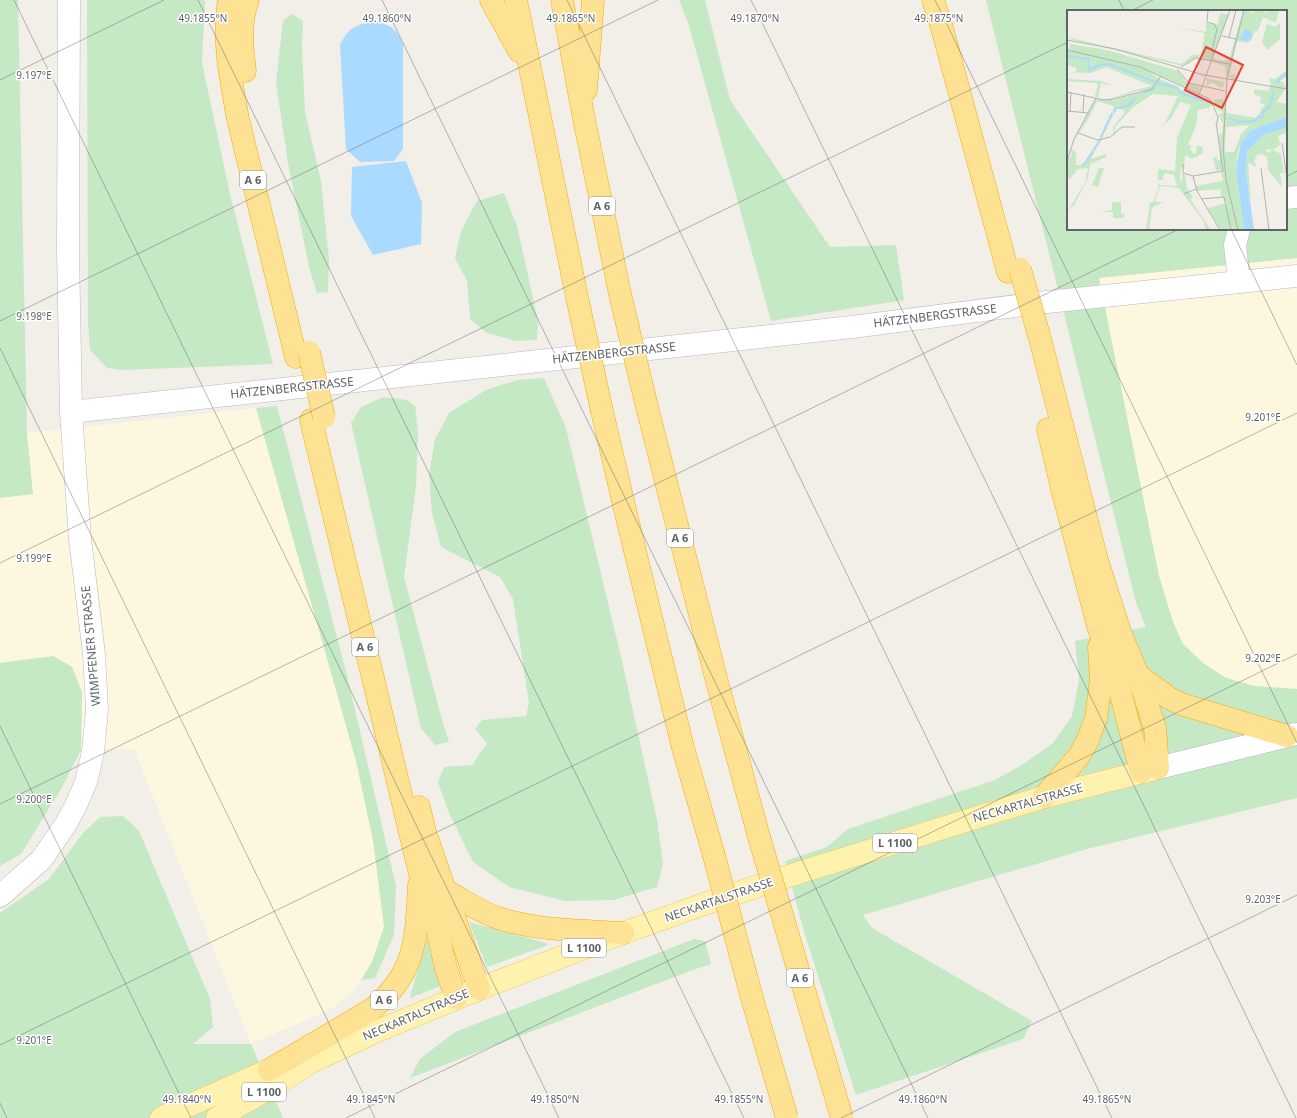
<svg xmlns="http://www.w3.org/2000/svg" width="1297" height="1118" font-family="'Noto Sans',sans-serif">
<style>
.commercial{fill:#fef7e0}
.green{fill:#c5e8c5;fill-rule:evenodd}
.water{fill:#aadaff}
.lines{fill:none;stroke-linecap:round;stroke-linejoin:round}
.street-casing{stroke:#b5b8bc;stroke-width:23}
.secondary-casing{stroke:#b6babf;stroke-width:23}
.primary-casing{stroke:#f2c960;stroke-width:23}
.highway-casing{stroke:#f9ab00;stroke-width:23}
.street{stroke:#fff;stroke-width:22}
.secondary{stroke:#fff;stroke-width:22}
.primary{stroke:#fff2af;stroke-width:22}
.highway{stroke:#fde293;stroke-width:22}
.highway-bridge-casing{stroke:#f9ab00;stroke-width:23;stroke-linecap:butt}
.highway-bridge{stroke:#fde293;stroke-width:22}
.ticks{fill:none;stroke:#5f6368;stroke-width:1;stroke-opacity:0.45}
.labels{text-anchor:middle;stroke-width:3;stroke-linejoin:round;paint-order:stroke}
.shield{fill:#fff;stroke:#8f9295;stroke-width:1}
.shield-label{font-size:11px;font-weight:bold;fill:#5f6368}
.street-label{font-size:12px;fill:#5f6368;stroke:#fff}
.inset-river{fill:none;stroke:#aadaff;stroke-width:2}
.inset-road{fill:none;stroke:#b3b3b1;stroke-width:1}
.view{fill:#ea4335;fill-opacity:0.15;stroke:#ea4335;stroke-width:2}
.inset-edge{fill:none;stroke:#5f6368;stroke-width:2}
.ticks-label{font-size:10px;text-anchor:middle;fill:#5f6368;stroke:#fff;stroke-width:3;stroke-linejoin:round;paint-order:stroke}
</style>
<rect width="100%" height="100%" fill="#f1efe8"/>
<!-- commercial -->
<g class="commercial">
<path d="M1297,258V689L1293,690L1255,686L1226,678L1203,663L1183,644L1173,622L1159,576L1099,278Z"/>
<path d="M256,408L356,761L373,840L384,927L372,962L353,991L331,1009L251,1044L134,749L81,750L82,692L72,667L53,656L0,663V498L33,494L27,433Z"/>
</g>
<!-- green -->
<g class="green">
<path d="M0,0H18L27,433L33,494L0,498Z"/>
<path d="M87,0H205L202,63L230,194L273,364L122,370L107,368L90,350L88,321Z"/>
<path d="M679,0H705L730,100L830,247L896,245L904,300L771,321L689,26Z"/>
<path d="M986,0H1297V258L1099,278L1159,576L1173,622L1183,644L1203,663L1226,678L1255,686L1297,689V798L1087,849L863,915L872,928L1032,1021L1023,1039L856,1095L805,935L785,861L827,847L848,829L995,780L1025,763L1053,743L1072,716L1079,680L1075,641L1146,627L1136,603ZM1068,11H1286V229H1068Z"/>
<path d="M292,14L303,21L302,47L305,112L321,181L329,260L328,292L317,293L309,267L288,163L276,83L283,21Z"/>
<path d="M504,193L517,226L538,321L537,340L516,341L487,333L470,319L467,281L455,258L461,231L477,201Z"/>
<path d="M544,378L566,428L622,661L657,820L663,864L657,887L614,900L565,901L509,887L473,862L448,811L438,782L444,767L472,765L487,743L475,729L482,720L526,716L529,703L513,599L500,577L441,547L432,513L429,475L435,439L449,413L486,390L517,380Z"/>
<path d="M383,397L407,400L415,406L418,434L416,486L404,577L442,720L449,742L435,745L421,728L351,423L361,407Z"/>
<path d="M277,406L347,676L396,886L394,935L375,978L361,980L372,962L384,927L373,840L356,761L256,408Z"/>
<path d="M53,656L72,667L82,692L81,750L61,789L21,854L0,866V663Z"/>
<path d="M123,816L139,831L210,999L213,1027L193,1044H251L283,1118H0V913L49,879L83,833L100,817Z"/>
<path d="M469,922L546,943L548,945L487,967Z"/>
<path d="M429,931L443,985L410,998V997Z"/>
<path d="M694,939L705,941L711,964L690,971L410,1078L420,1059L455,1032Z"/>
</g>
<!-- water -->
<g class="water">
<path d="M374,15L375,22C392,25 396,29 403,44V149L394,161L360,162L346,149L340,45C346,32 353,25 367,23L366,16Z"/>
<path d="M406,161L422,203L421,244L373,255L351,216L352,167Z"/>
</g>
<g class="lines">
<defs>
<g id="street">
<path d="M1286,198L1297,197"/>
<path d="M1239,229L1235,245L1239,282"/>
</g>
<g id="secondary">
<path d="M71,412L852,327L1047,302L1297,276"/>
<path d="M1158,768L1296,734"/>
<path d="M0,896L41,860L66,824L77,803L86,782L93,752L97,710L94,654L80,539L71,412L68,250L69,0"/>
</g>
<g id="primary">
<path d="M161,1118L269,1070L288,1067"/>
<path d="M217,1118L279,1083L309,1063L375,1032L479,989L623,933L707,903L801,872L988,814L1044,797L1158,768"/>
</g>
<g id="highway">
<path d="M229,0C222,39 231,80 238,119L296,357"/>
<path d="M491,0L519,51"/>
<path d="M516,0L578,302"/>
<path d="M562,0L584,119L620,294"/>
<path d="M933,0L942,28L1008,272"/>
<path d="M245,71C242,50 240,20 248,0"/>
<path d="M586,90L593,0"/>
<path d="M1039,335L1097,560L1121,635L1138,675L1155,728L1158,768"/>
<path d="M646,403L715,674L759,837"/>
<path d="M602,411L626,514L683,748L713,852"/>
<path d="M311,420L420,874L436,925L446,968L456,998"/>
<path d="M1048,429L1062,489L1098,626L1117,679L1141,772"/>
<path d="M1138,675L1169,698L1181,704L1287,736"/>
<path d="M1044,797L1079,756L1087,742L1096,718L1101,681L1099,647"/>
<path d="M419,807L425,832L479,989"/>
<path d="M446,891C463,900 480,912 498,918C538,931 582,930 623,933"/>
<path d="M269,1070L371,1010C417,973 416,939 419,885"/>
</g>
</defs>
<!-- street casing -->
<use href="#street" class="street-casing"/>
<!-- secondary casing -->
<use href="#secondary" class="secondary-casing"/>
<!-- primary casing -->
<use href="#primary" class="primary-casing"/>
<!-- highway casing -->
<use href="#highway" class="highway-casing"/>
<!-- street -->
<use href="#street" class="street"/>
<!-- secondary -->
<use href="#secondary" class="secondary"/>
<!-- primary -->
<use href="#primary" class="primary"/>
<!-- highway -->
<use href="#highway" class="highway"/>
<defs>
<g id="highway-bridge">
<path d="M1020,269L1039,335"/>
<path d="M620,294L646,403"/>
<path d="M578,302L602,411"/>
<path d="M309,352L324,417"/>
<path d="M759,837L842,1118"/>
<path d="M713,852L752,998L787,1118"/>
</g>
</defs>
<!-- highway-bridge casing -->
<use href="#highway-bridge" class="highway-bridge-casing"/>
<!-- highway-bridge -->
<use href="#highway-bridge" class="highway-bridge"/>
</g>
<!-- ticks -->
<path class="ticks" d="M14,0L559,1118M198,0L744,1118M382,0L928,1118M567,0L1112,1118M751,0L1296,1118M935,0L1297,743M1119,0L1124,11M1131,11L1153,0M0,80L164,0M1286,177L1297,171M1231,229L1297,365M0,321L658,0M0,348L375,1118M0,563L1068,42M0,726L191,1118M0,804L1179,229M0,1045L1297,413M0,1103L7,1118M346,1118L1297,654M841,1118L1297,895"/>
<g class="labels">
<!-- shield labels -->
<g class="shield">
<rect x="240" y="171" width="26" height="18" rx="3"/>
<rect x="589" y="197" width="26" height="18" rx="3"/>
<rect x="667" y="529" width="26" height="18" rx="3"/>
<rect x="352" y="638" width="26" height="18" rx="3"/>
<rect x="873" y="834" width="44" height="18" rx="3"/>
<rect x="562" y="939" width="44" height="18" rx="3"/>
<rect x="787" y="969" width="26" height="18" rx="3"/>
<rect x="371" y="991" width="26" height="18" rx="3"/>
<rect x="242" y="1083" width="44" height="18" rx="3"/>
</g>
<g class="shield-label">
<text x="253" y="184">A 6</text>
<text x="602" y="210">A 6</text>
<text x="680" y="542">A 6</text>
<text x="365" y="651">A 6</text>
<text x="895" y="847">L 1100</text>
<text x="584" y="952">L 1100</text>
<text x="800" y="982">A 6</text>
<text x="384" y="1004">A 6</text>
<text x="264" y="1096">L 1100</text>
</g>
<!-- street labels -->
<g class="street-label">
<text transform="translate(935 316) rotate(-7)" y="4">HÄTZENBERGSTRASSE</text>
<text transform="translate(614 353) rotate(-6)" y="4">HÄTZENBERGSTRASSE</text>
<text transform="translate(292 388) rotate(-6)" y="4">HÄTZENBERGSTRASSE</text>
<text transform="translate(91 646) rotate(-95)" y="4">WIMPFENER STRASSE</text>
<text transform="translate(1028 803) rotate(-16)" y="4">NECKARTALSTRASSE</text>
<text transform="translate(719 900) rotate(-19)" y="4">NECKARTALSTRASSE</text>
<text transform="translate(416 1015) rotate(-23)" y="4">NECKARTALSTRASSE</text>
</g>
</g>
<!-- overview -->
<g transform="translate(1067 10)">
<rect width="220" height="220" fill="#f1efe8"/>
<path d="M176,0L187,3L188,0H194L200,3L201,0H212L209,13L196,7L191,21H188L184,31L179,33L170,31L162,66L168,63V70L159,66L158,56L132,47L115,55H112L3,29L0,27L115,54L125,45L134,44L138,23L107,17L139,22V13L151,14L153,3H154L162,5L145,48L158,51L163,46ZM213,13V29L200,40L195,32L200,14L208,17ZM3,34L40,40L111,61L120,73L134,77L132,83L78,59L94,70L112,77L115,82L116,79L135,87L134,90H144L146,95L142,97V101L141,98L131,100L129,116L121,135L126,136L123,137L126,144L129,143L130,136H135L136,143L125,149L118,145L117,159L114,157L113,170L115,171V164L118,165L120,179L126,187L123,189L144,220H139L136,210L112,178L93,176L88,192H96L85,198L82,220H79L83,192H86L91,180V159L108,161L110,128L124,95L113,92L104,108L97,115L111,86L86,84L65,98L48,117V129L46,117L59,101L50,98L24,149L39,144V147L23,154L21,167L18,174L7,195L0,202L18,173L21,158L11,159L2,170L0,152L5,145L4,140L9,142V155H14L22,148L46,102V96L30,91L22,108L6,132L29,89L48,90L84,80L70,81L49,88L42,89L68,80L85,76L39,57L24,63L2,62L0,68L1,63L2,62H9L10,58L0,55V39L2,40ZM97,163L107,165L110,176L92,175L91,170H96ZM220,60V66L212,71L216,72L219,78L209,92L220,94V107L184,120L177,128L171,141L169,160L177,220H154L141,198L160,193L154,186V179L130,181L129,176L156,171L154,160L146,161L149,160L146,148L150,146V151L153,150L152,124L155,123L156,112L152,109L156,108L150,106L156,102L148,97L146,90L156,89L160,103L189,108L198,94L193,93L194,87L187,84V79L201,81L204,74L202,68L208,69ZM183,115L174,124L167,142H158L159,117ZM139,68L157,72V75L155,78L146,73L141,74L143,76L137,74H140ZM0,69L34,71L47,76L34,73L31,88L28,86L31,74L29,73L0,71ZM220,117V122L211,126L213,135L206,140L200,139V143L206,140L214,144L217,163H213L215,177L201,160L200,147L195,144L190,145L187,151L190,157L181,153L184,192L179,162L180,142L196,125ZM32,158H37L31,177L25,175ZM45,192H54V204H57V208H46V202H33L45,200Z" fill="#c5e8c5" fill-rule="evenodd"/>
<path d="M178,19L184,22L185,27L180,31L172,29ZM220,107V117L196,125L180,142L179,162L187,220H177L169,160L174,132L184,120Z" fill="#aadaff"/>
<path class="inset-river" d="M0,46L21,49L22,60L32,55L42,54L88,72M90,73L108,77L116,84L144,93M209,73L220,63M76,83L88,79M47,102L50,98L61,96L68,88M162,107L171,112L188,111L191,107L196,106V102L203,96L207,81M34,127L45,103M16,156L33,130"/>
<path class="inset-road" d="M141,0L140,12L147,14L150,19L145,41L147,44M155,26L169,29M162,27L169,0M0,30L48,39L137,65L220,79M0,40L73,57L143,89L151,107L150,113M114,57L129,48L162,54M110,59L122,73L158,81M0,82L37,90L47,89L85,79L94,66M132,85L163,0M0,101L22,103M3,101L4,82M16,102L17,84M11,123L31,130L43,127L55,117H68M215,133L220,169M156,138L159,170L171,220M156,140L160,68L177,0M0,152L7,129L29,88M116,154V163L126,166M194,158L202,220M126,166L156,161L149,112M126,166L130,181L153,220M117,184L129,179M134,189L157,187L164,220"/>
<path class="view" d="M139,37L176,55L155,98L118,80Z"/>
<rect width="220" height="220" class="inset-edge"/>
</g>
<g class="ticks-label">
<text x="203" y="22">49.1855°N</text>
<text x="387" y="22">49.1860°N</text>
<text x="571" y="22">49.1865°N</text>
<text x="755" y="22">49.1870°N</text>
<text x="939" y="22">49.1875°N</text>
<text x="34" y="79">9.197°E</text>
<text x="34" y="320">9.198°E</text>
<text x="1263" y="421">9.201°E</text>
<text x="34" y="562">9.199°E</text>
<text x="1263" y="662">9.202°E</text>
<text x="34" y="803">9.200°E</text>
<text x="1263" y="903">9.203°E</text>
<text x="34" y="1044">9.201°E</text>
<text x="187" y="1103">49.1840°N</text>
<text x="371" y="1103">49.1845°N</text>
<text x="555" y="1103">49.1850°N</text>
<text x="739" y="1103">49.1855°N</text>
<text x="923" y="1103">49.1860°N</text>
<text x="1107" y="1103">49.1865°N</text>
</g>
</svg>
